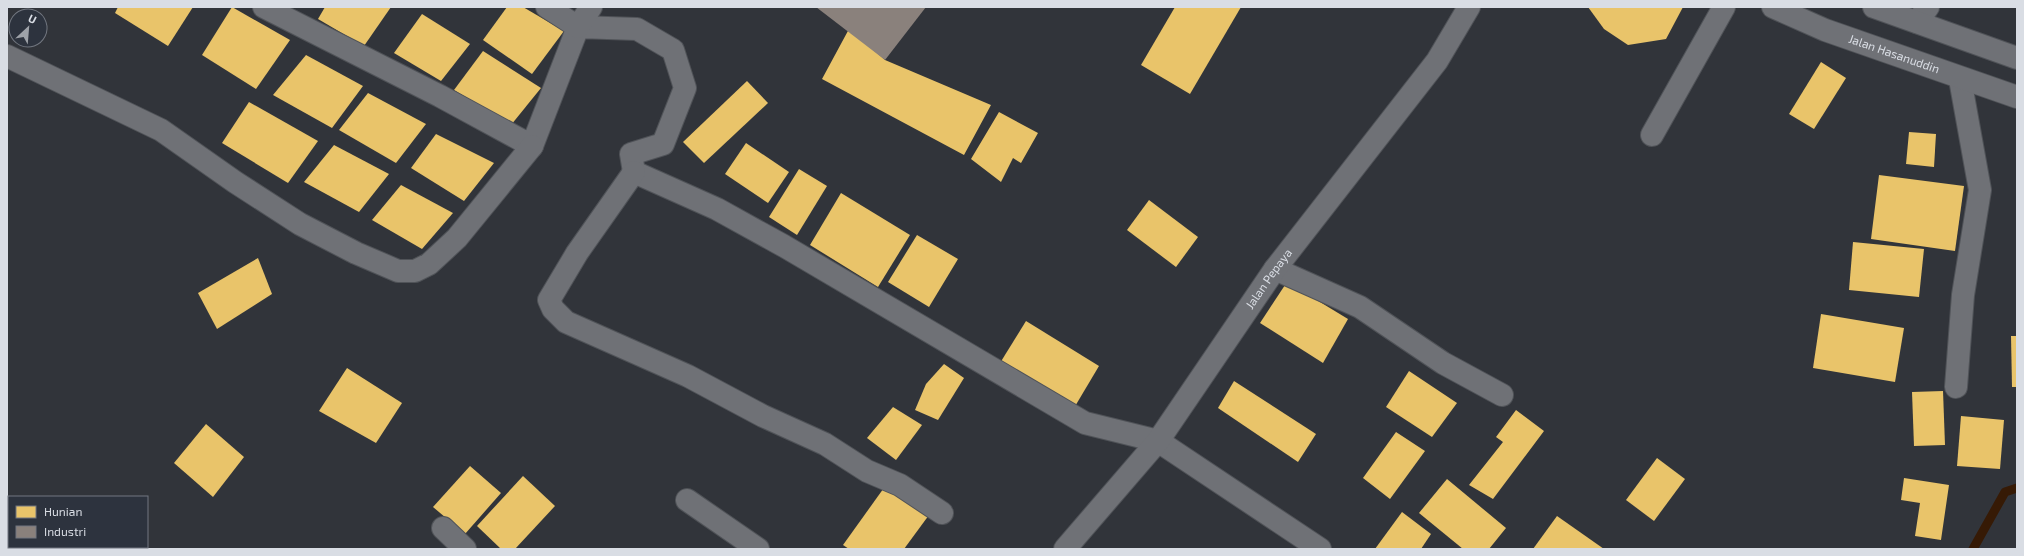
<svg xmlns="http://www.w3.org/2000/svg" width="2024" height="556" font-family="'Exo 2',sans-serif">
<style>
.homes{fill:#e9c46a}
.industry{fill:#8a817c}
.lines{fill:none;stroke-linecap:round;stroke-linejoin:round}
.stream{stroke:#361a05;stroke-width:9}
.minor-casing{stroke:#505358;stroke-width:24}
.tertiary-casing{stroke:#505358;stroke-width:24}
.minor{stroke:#6f7176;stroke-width:22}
.tertiary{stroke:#6f7176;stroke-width:22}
.labels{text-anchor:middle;stroke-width:4;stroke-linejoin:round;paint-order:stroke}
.street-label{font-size:12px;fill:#d9dde4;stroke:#2d333e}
</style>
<rect width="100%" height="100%" fill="#31343a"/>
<!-- homes -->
<g class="homes">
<path d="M118,7H193L168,46L115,13Z"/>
<path d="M232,7L290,40L256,89L202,55Z"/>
<path d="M325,7H391L364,46L318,19Z"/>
<path d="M507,7H523L564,31L532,74L483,40Z"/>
<path d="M1175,7H1241L1190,94L1141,65Z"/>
<path d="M1588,7H1683L1666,39L1628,45L1604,29Z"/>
<path d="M422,14L470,44L441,81L394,53Z"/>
<path d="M849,29L885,60L991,105L964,155L822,79Z"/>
<path d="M483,51L541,88L511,125L454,90Z"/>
<path d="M306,55L363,86L332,128L273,95Z"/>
<path d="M1821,62L1846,78L1814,129L1789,114Z"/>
<path d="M747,81L768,103L704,163L683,142Z"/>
<path d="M368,93L426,124L396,163L339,130Z"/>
<path d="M249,102L318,141L288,183L222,143Z"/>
<path d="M999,112L1038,133L1021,163L1013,158L1001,182L971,159Z"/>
<path d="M1909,132L1936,134L1934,167L1906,164Z"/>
<path d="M436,134L494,163L464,201L411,168Z"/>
<path d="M746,143L789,172L768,203L725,174Z"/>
<path d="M334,145L389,174L359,212L304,182Z"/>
<path d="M799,169L827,186L797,235L769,217Z"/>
<path d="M1879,175L1964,186L1955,251L1871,239Z"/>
<path d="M401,185L453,213L422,249L372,220Z"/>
<path d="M841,193L910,235L878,287L810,245Z"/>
<path d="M1149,200L1198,237L1176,267L1127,230Z"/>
<path d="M917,235L958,259L929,307L888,282Z"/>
<path d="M1853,242L1924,249L1919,297L1849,290Z"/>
<path d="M258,258L272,294L217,329L198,293Z"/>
<path d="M1287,282L1348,319L1323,363L1260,323Z"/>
<path d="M1821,314L1904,328L1895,382L1813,368Z"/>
<path d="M1026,321L1099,366L1074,408L1000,363Z"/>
<path d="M2011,336H2017V387H2012Z"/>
<path d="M944,364L964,378L938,420L915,410L926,384Z"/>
<path d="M347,368L402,403L376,443L319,411Z"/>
<path d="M1409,371L1457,403L1432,437L1386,407Z"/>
<path d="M1234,381L1316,434L1298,462L1218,408Z"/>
<path d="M1943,391L1945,445L1914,446L1912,392Z"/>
<path d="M893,407L922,425L896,460L867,438Z"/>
<path d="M1516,410L1544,431L1493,499L1469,485L1503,442L1496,437Z"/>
<path d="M1961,416L2004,420L2000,469L1957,466Z"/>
<path d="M206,424L244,457L213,497L174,463Z"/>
<path d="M1396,432L1425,451L1390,499L1363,478Z"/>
<path d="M1657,458L1685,479L1654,521L1626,500Z"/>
<path d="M470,466L501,493L465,534L433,507Z"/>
<path d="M523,476L555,506L515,549H501L477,526Z"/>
<path d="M1904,478L1949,485L1941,540L1915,536L1920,503L1901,500Z"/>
<path d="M1447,479L1506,528L1489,549H1463L1419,513Z"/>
<path d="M886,485L929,515L904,549H849L843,545Z"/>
<path d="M1402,512L1431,534L1421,549H1375Z"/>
<path d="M1557,516L1604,549H1533Z"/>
</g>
<!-- industry -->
<path class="industry" d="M816,7H926L885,60Z"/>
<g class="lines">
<!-- stream -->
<path class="stream" d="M1973,549L2005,492L2017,488"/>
<defs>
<g id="minor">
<path d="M264,7L440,96L532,146L578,27L637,29L673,50L685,88L663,144L631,154L634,172L717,209L784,246L1085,423L1158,441L1320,549"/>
<path d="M547,7L578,27L591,7"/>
<path d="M1917,22L1928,7"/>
<path d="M7,56L161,130L235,182L300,224L356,253L398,271H415L429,264L457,238L532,146"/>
<path d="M1652,135L1724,7"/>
<path d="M634,172L577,253L549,300L553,309L566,322L688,376L763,416L825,444L867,471L900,485L942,513"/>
<path d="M1275,269L1360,307L1443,363L1502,395"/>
<path d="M1956,387L1963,295L1980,190L1960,79"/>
<path d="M687,500L758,549"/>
<path d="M443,528L465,549"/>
<path id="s1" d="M1065,549L1158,441L1275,269L1437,61L1469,7"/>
</g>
<g id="tertiary">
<path id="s2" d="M1773,7L1825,30L2017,97"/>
<path d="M1874,7L2017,58"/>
</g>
</defs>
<!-- minor casing -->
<use href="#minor" class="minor-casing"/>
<!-- tertiary casing -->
<use href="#tertiary" class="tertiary-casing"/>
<!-- minor -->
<use href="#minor" class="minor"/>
<!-- tertiary -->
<use href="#tertiary" class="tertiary"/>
</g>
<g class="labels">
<!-- street labels -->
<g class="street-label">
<text dy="4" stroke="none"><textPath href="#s2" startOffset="130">Jalan Hasanuddin</textPath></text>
<text dy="4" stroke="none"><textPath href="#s1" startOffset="339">Jalan Pepaya</textPath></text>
</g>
</g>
<!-- border -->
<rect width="2024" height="556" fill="none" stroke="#d9dde4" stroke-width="16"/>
<!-- legend -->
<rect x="8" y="496" width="140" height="52" fill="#2d333e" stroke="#727780"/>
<rect x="16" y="506" width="20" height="12" fill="#e9c46a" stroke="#727780"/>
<text x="44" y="516" font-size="12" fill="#d9dde4">Hunian</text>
<rect x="16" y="526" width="20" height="12" fill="#8a817c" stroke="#727780"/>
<text x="44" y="536" font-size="12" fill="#d9dde4">Industri</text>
<!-- north arrow -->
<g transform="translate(28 28) rotate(26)"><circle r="19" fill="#2d333e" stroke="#727780"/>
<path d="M0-3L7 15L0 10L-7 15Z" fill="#9ea2a8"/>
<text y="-6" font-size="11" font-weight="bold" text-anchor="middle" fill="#d9dde4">U</text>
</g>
</svg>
